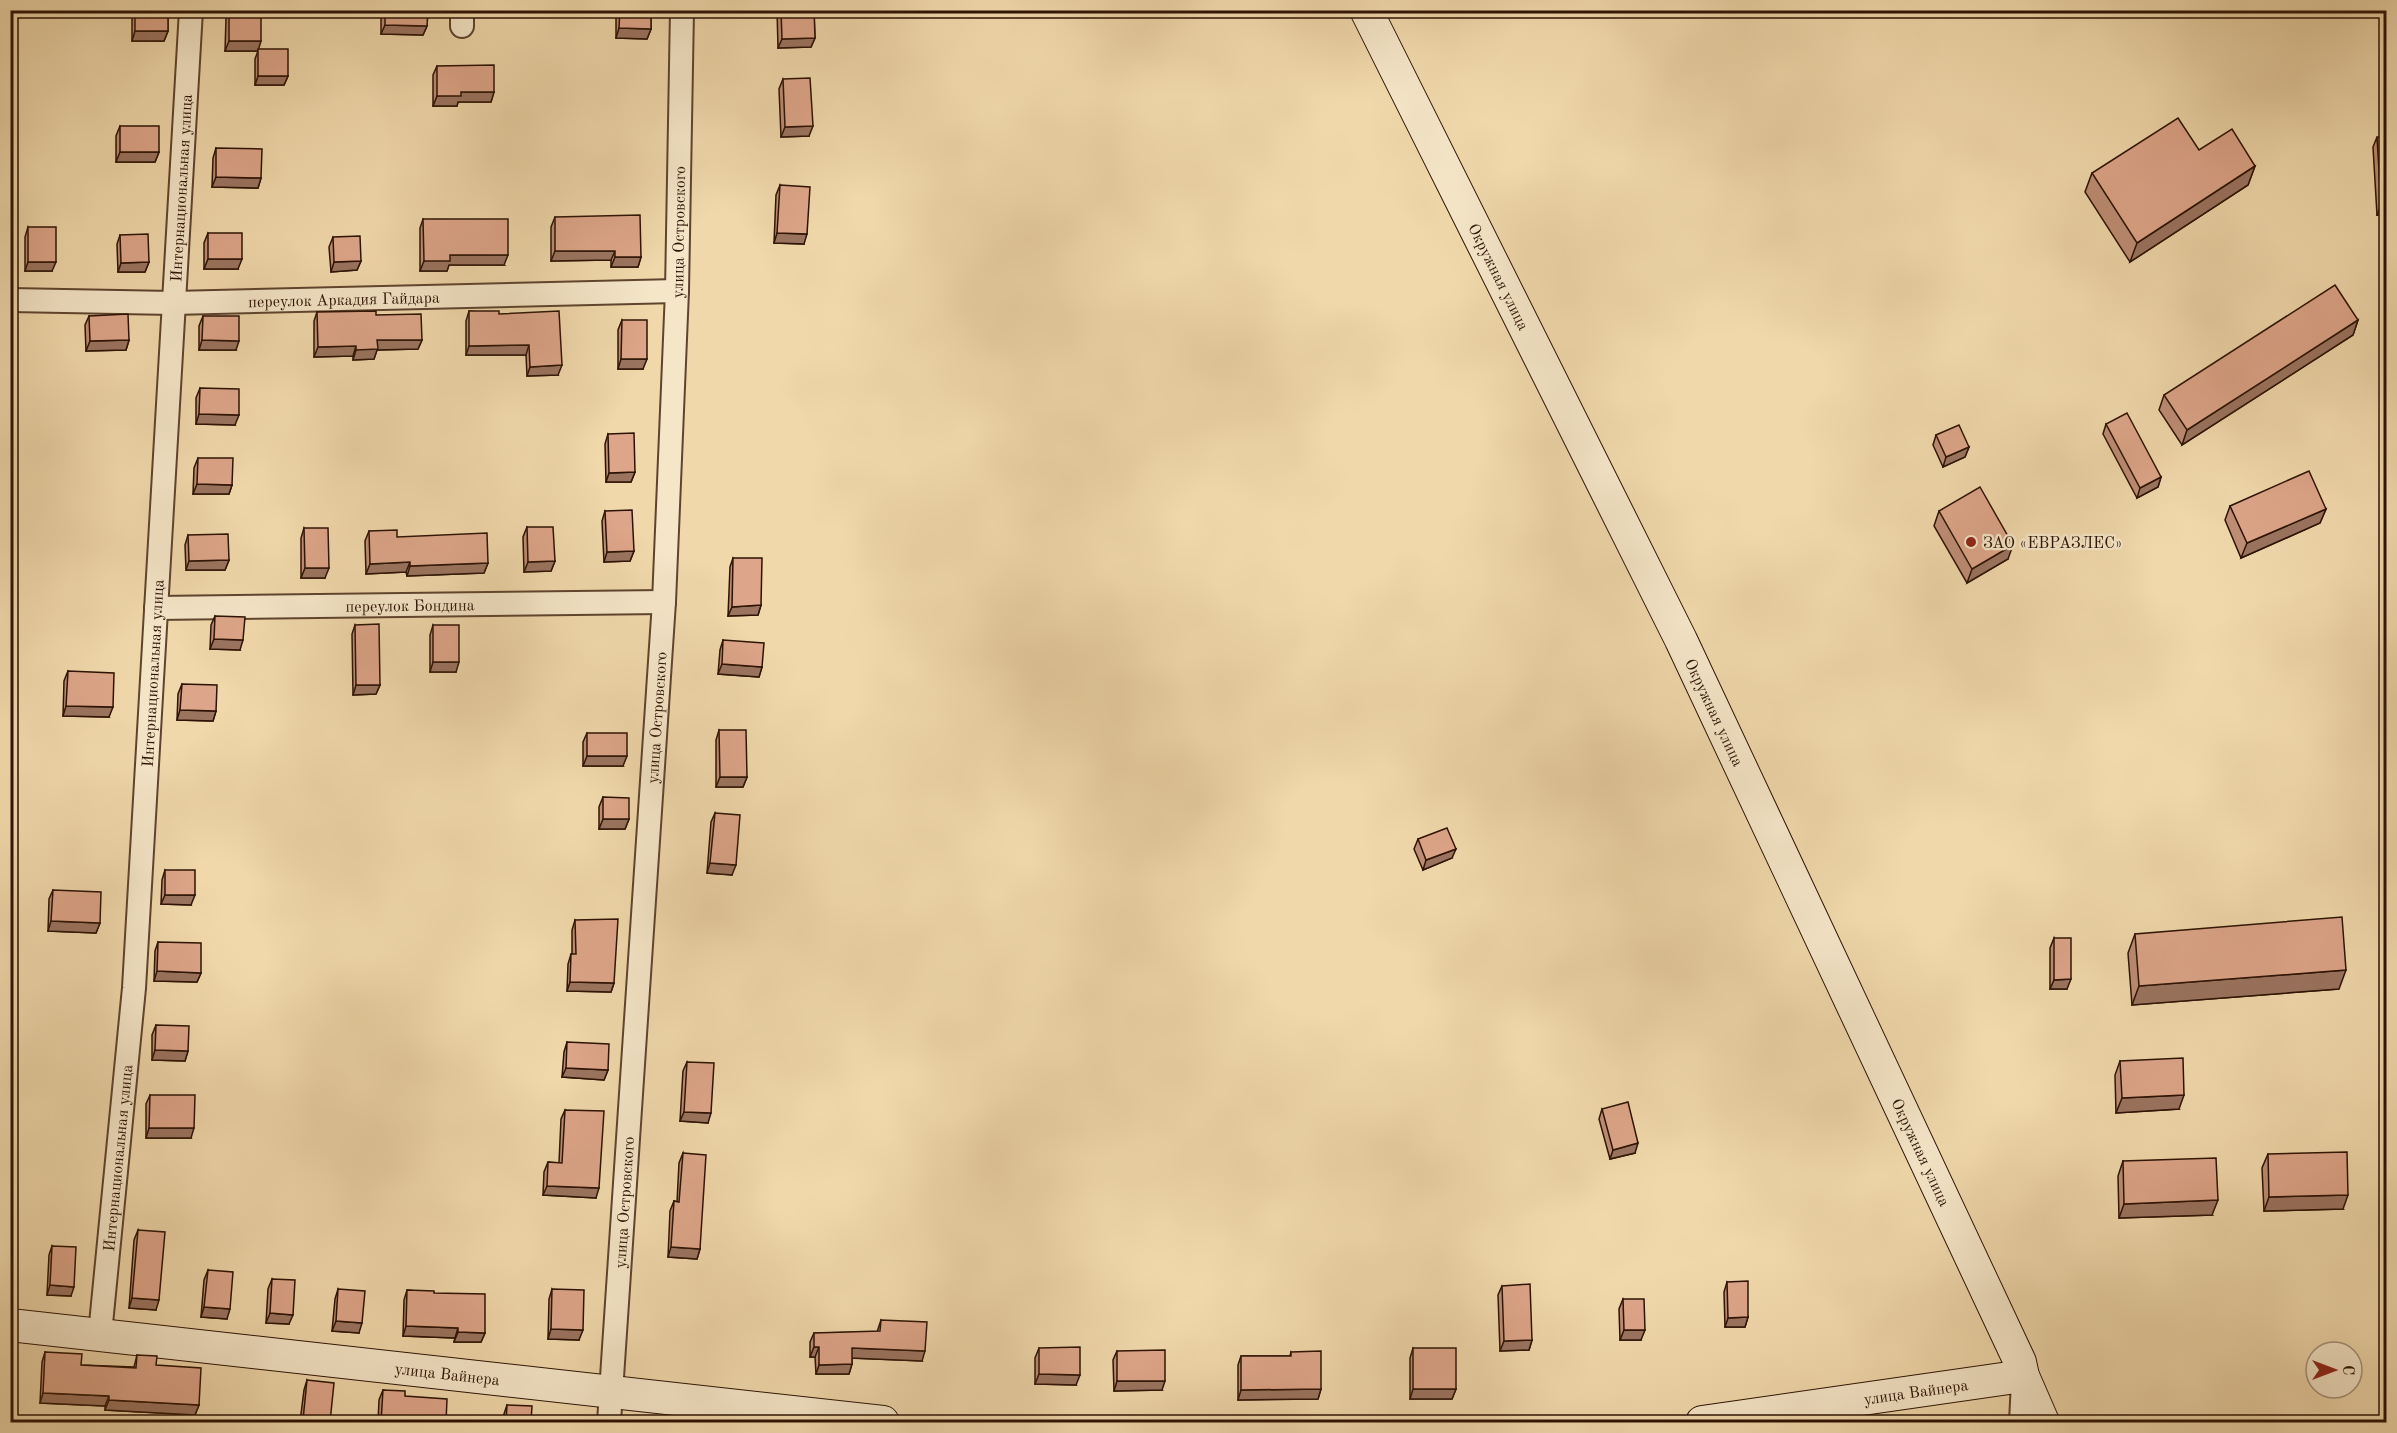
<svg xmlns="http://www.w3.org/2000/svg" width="2397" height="1433" font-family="'Old Standard TT',serif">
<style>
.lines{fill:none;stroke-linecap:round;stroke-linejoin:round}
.street-casing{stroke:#5e442e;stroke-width:26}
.secondary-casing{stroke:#2d1305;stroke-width:34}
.street{stroke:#f5e6c8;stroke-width:22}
.secondary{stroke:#f5e6c8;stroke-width:32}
.wall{fill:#be8e76;stroke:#2d1305;stroke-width:1.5}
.shaded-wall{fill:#9b7460;stroke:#2d1305;stroke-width:1.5}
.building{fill:#dda589;stroke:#2d1305;stroke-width:1.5}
.poi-dot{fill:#8f2418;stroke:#f5e6c8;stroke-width:2}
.labels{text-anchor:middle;stroke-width:4.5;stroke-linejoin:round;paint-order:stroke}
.street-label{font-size:16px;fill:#2d1305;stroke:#f5e6c8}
.poi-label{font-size:16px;fill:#2d1305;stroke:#f5e6c8;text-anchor:start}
</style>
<rect width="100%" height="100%" fill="#f0d8ab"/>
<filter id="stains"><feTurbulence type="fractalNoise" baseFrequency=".00333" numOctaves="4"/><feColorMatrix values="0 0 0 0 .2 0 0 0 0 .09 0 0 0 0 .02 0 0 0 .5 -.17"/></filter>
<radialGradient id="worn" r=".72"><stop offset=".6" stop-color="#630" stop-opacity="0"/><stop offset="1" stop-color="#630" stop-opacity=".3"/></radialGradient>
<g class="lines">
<defs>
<g id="street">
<path d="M462,26V10"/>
<path id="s1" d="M10,300L173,303L677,291"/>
<path id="s2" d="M156,608L664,602"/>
<path id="s3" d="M100,1334L134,988L191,10"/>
<path id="s4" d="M609,1422L664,602L677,291L682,10"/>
<path d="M2021,1422L2023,1382"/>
</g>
<g id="secondary">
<path id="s5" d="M1366,10L1681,640L2020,1362L2023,1376L2043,1422"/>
<path id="s6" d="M10,1325L883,1422"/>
<path id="s7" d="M1702,1422L2023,1376"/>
</g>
</defs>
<!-- street casing -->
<use href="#street" class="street-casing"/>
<!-- secondary casing -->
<use href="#secondary" class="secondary-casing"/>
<!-- street -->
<use href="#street" class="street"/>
<!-- secondary -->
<use href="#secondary" class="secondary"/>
</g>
<!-- wall -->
<g class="wall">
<path d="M133,10H168V31L164,41H132V14Z"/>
<path d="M229,10H261L258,49L288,76L284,85H255V59L258,51H225L226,18Z"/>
<path d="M381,10H428L427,26L423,35L381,34Z"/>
<path d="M616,10H651V29L647,39L616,38Z"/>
<path d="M777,10H814L815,38L811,47L778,48Z"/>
<path d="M437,66L494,92L491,102H458L457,106H433V75Z"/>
<path d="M783,79L809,136L781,137L779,89Z"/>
<path d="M120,126L159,152L155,162H116V136Z"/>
<path d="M2377,137L2386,214L2377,215L2373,147Z"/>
<path d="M216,148L261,178L258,188L212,187L213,158Z"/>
<path d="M2199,150L2255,166L2248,185L2130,262L2085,192L2092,173Z"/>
<path d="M780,185L804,244L774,243L776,195Z"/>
<path d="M555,217L641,257L638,267H611V260L551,261V227Z"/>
<path d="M423,219L504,265H449L447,271H420V228Z"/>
<path d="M28,227L52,271H25V237Z"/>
<path d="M208,233L238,269H204V243Z"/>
<path d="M120,235L149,262L145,272H118L117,244Z"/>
<path d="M333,237L361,261L357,270L331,272L329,247Z"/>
<path d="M469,311L499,314L558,375L527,376L526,355H466V321Z"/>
<path d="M317,312L376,315L422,340L418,349L377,350L374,359L353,360V356L314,357V321Z"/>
<path d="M89,316L129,340L126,350L86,351L85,325Z"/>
<path d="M203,316L236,350H199V326Z"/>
<path d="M622,320L643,369H618V330Z"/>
<path d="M2358,320L2353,335L2182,445L2159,410L2164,395Z"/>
<path d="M200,388L235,425L196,424V398Z"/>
<path d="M2106,424L2161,477L2158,487L2137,498L2103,434Z"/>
<path d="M608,434L635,472L631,482H606L605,444Z"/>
<path d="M1936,435L1969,447L1965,457L1943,467L1933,445Z"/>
<path d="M198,458L232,485L229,494H193L194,468Z"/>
<path d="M2230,506L2326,509L2320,523L2241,558L2225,520Z"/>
<path d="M605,511L634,551L630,561L604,562L602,521Z"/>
<path d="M1939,511L2008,559L1967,583L1934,526Z"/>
<path d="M527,527L555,561L551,571L524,572L523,537Z"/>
<path d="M304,528L325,578H301V538Z"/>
<path d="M369,531L397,537L488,563L484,573L407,576L406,572L366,574L365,541Z"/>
<path d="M188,535L229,560L225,570H186L185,545Z"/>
<path d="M733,558L761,605L758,615L728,616L730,567Z"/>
<path d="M215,616L240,650L210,649L211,625Z"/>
<path d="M355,625L380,685L376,694L353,695L352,634Z"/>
<path d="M433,625L456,672H430V635Z"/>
<path d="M723,640L762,667L759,677L718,674L720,650Z"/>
<path d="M68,671L109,717L63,716L64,681Z"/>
<path d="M182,684L216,711L213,721L177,720L178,694Z"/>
<path d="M719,730L747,777L743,787H716V740Z"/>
<path d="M587,733L623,766H583V742Z"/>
<path d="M603,797L629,819L625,829H599V807Z"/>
<path d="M715,813L732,875L707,873L711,822Z"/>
<path d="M1418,839L1452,858L1423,870L1414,849Z"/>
<path d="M165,870L191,905L161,904L162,880Z"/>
<path d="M53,890L100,923L96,933L48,931L49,899Z"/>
<path d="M575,920L614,983L611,992L567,991L568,964L571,954H572V930Z"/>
<path d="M2135,934L2339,989L2132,1005L2128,953Z"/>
<path d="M2054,938L2067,989H2050V948Z"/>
<path d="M158,942L201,973L197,982L154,981L155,951Z"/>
<path d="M156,1025L188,1051L185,1061L152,1060V1035Z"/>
<path d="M567,1042L608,1070L604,1080L562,1077L564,1052Z"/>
<path d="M2120,1061L2179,1109L2116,1113L2115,1075Z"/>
<path d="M687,1062L708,1123L680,1121L683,1071Z"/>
<path d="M150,1095L191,1138H146V1104Z"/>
<path d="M1602,1109L1635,1153L1610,1159L1599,1119Z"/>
<path d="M565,1110L596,1198L543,1195L544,1172L548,1162L559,1163L561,1119Z"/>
<path d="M683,1153L700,1249L697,1259L668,1257L670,1211L674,1201L677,1202L679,1163Z"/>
<path d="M2268,1154L2343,1209L2264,1211L2262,1168Z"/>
<path d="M2123,1161L2212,1215L2119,1218L2118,1176Z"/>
<path d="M138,1230L156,1310L129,1308L134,1240Z"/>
<path d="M52,1246L71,1296L47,1295L49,1255Z"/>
<path d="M208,1270L227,1319L201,1317L204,1280Z"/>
<path d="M272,1279L289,1324L266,1323L268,1289Z"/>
<path d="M1727,1282L1748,1317L1745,1327H1725L1724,1292Z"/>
<path d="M1502,1286L1532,1340L1529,1350L1500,1351L1498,1295Z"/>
<path d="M338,1289L359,1333L332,1331L335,1299Z"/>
<path d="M552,1289L579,1340L548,1339L549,1299Z"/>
<path d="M407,1290L434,1293L485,1333L481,1342H454L455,1338L403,1336L404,1300Z"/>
<path d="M1623,1299L1641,1340H1620L1619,1309Z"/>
<path d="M881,1320L922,1361L852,1358V1364L849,1374H816L815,1357H810V1342L814,1333L877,1332Z"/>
<path d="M1039,1348L1076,1385L1035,1384V1358Z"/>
<path d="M1413,1348L1456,1389L1452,1399H1410V1358Z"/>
<path d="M1117,1351L1162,1390L1114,1391L1113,1360Z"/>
<path d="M45,1352L81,1365L134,1367L137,1355L156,1365L199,1405L195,1415L105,1410V1406L40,1403L42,1362Z"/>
<path d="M1291,1352L1321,1389L1318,1399L1238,1400V1365L1241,1356H1290Z"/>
<path d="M307,1380L330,1422H300L304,1390Z"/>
<path d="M383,1390L405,1396L446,1422H378L379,1400Z"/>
<path d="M507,1405L531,1422H503L504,1414Z"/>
</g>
<!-- shaded-wall -->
<g class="shaded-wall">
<path d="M498,10H534L532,15L497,14Z"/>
<path d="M385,25L427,26L423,35L381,34Z"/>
<path d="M619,28L651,29L647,39L616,38Z"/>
<path d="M135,31H168L164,41H132Z"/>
<path d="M815,38L811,47L778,48L782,39Z"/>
<path d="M229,41H261L258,51H225Z"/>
<path d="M258,76H288L284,85H255Z"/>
<path d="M461,92H494L491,102H458L457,106H433L437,96Z"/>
<path d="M813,126L809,136L781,137L785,127Z"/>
<path d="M120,152H159L155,162H116Z"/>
<path d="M2255,166L2248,185L2130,262L2137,243Z"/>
<path d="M216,177L261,178L258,188L212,187Z"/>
<path d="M2381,205H2386V214L2377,215Z"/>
<path d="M777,233L807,234L804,244L774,243Z"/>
<path d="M555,251H615L611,260L551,261Z"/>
<path d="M450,255H508L504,265H449L447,271H420L424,261Z"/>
<path d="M615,257H641L638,267H611Z"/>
<path d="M208,259H242L238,269H204Z"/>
<path d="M361,261L357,270L331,272L334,262Z"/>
<path d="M28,262H56L52,271H25Z"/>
<path d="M149,262L145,272H118L121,263Z"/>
<path d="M2358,320L2353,335L2182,445L2187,430Z"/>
<path d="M129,340L126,350L86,351L90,341Z"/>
<path d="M202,340L239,341L236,350H199Z"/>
<path d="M377,340H422L418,349L377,350L374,359L353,360L356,350Z"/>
<path d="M529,345L526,355H466L469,346Z"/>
<path d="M356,346L353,356L314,357L318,347Z"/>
<path d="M621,359H647L643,369H618Z"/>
<path d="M562,365L558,375L527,376L530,367Z"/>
<path d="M199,414L239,415L235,425L196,424Z"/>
<path d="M1969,447L1965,457L1943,467L1946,457Z"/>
<path d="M635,472L631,482H606L609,473Z"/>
<path d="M2161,477L2158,487L2137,498L2140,488Z"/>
<path d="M197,484L232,485L229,494H193Z"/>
<path d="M2326,509L2320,523L2241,558L2247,543Z"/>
<path d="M2013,545L2008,559L1967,583L1972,569Z"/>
<path d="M634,551L630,561L604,562L607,552Z"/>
<path d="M229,560L225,570H186L189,561Z"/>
<path d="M555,561L551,571L524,572L528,562Z"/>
<path d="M410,562L406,572L366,574L370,564Z"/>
<path d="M488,563L484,573L407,576L410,566Z"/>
<path d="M305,568H329L325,578H301Z"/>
<path d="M761,605L758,615L728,616L732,607Z"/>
<path d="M214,639L243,640L240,650L210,649Z"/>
<path d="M433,662H459L456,672H430Z"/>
<path d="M722,664L762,667L759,677L718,674Z"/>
<path d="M356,685H380L376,694L353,695Z"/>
<path d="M66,706L113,707L109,717L63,716Z"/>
<path d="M180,710L216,711L213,721L177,720Z"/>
<path d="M587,756H627L623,766H583Z"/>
<path d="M720,777H747L743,787H716Z"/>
<path d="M603,819H629L625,829H599Z"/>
<path d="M1456,849L1452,858L1423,870L1426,860Z"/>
<path d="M710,863L736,865L732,875L707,873Z"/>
<path d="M165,895H195L191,905L161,904Z"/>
<path d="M51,921L100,923L96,933L48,931Z"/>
<path d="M2346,970L2339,989L2132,1005L2139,986Z"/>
<path d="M157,971L201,973L197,982L154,981Z"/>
<path d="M2071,979L2067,989H2050L2054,980Z"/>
<path d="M570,982L614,983L611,992L567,991Z"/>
<path d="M155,1050L188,1051L185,1061L152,1060Z"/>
<path d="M566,1068L608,1070L604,1080L562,1077Z"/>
<path d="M2184,1095L2179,1109L2116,1113L2122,1098Z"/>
<path d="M684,1112L711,1113L708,1123L680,1121Z"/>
<path d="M149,1128H194L191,1138H146Z"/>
<path d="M1638,1143L1635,1153L1610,1159L1613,1150Z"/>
<path d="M547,1186L599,1188L596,1198L543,1195Z"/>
<path d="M2348,1195L2343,1209L2264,1211L2269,1197Z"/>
<path d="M2218,1200L2212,1215L2119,1218L2124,1204Z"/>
<path d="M671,1247L700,1249L697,1259L668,1257Z"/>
<path d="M50,1285L74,1287L71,1296L47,1295Z"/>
<path d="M132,1298L159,1300L156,1310L129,1308Z"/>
<path d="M204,1307L230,1309L227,1319L201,1317Z"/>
<path d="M270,1313L293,1315L289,1324L266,1323Z"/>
<path d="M1748,1317L1745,1327H1725L1728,1318Z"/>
<path d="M336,1321L362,1323L359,1333L332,1331Z"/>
<path d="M406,1326L458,1328L455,1338L403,1336Z"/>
<path d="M551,1329L583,1330L579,1340L548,1339Z"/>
<path d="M1624,1330H1645L1641,1340H1620Z"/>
<path d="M458,1332L485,1333L481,1342H454Z"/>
<path d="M1532,1340L1529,1350L1500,1351L1504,1341Z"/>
<path d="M814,1347H819L815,1357H810Z"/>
<path d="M852,1348L925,1351L922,1361L849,1358Z"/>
<path d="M852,1364L849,1374H816L819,1365Z"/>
<path d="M1039,1374L1080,1375L1076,1385L1035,1384Z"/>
<path d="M1117,1381H1165L1162,1390L1114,1391Z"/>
<path d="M1321,1389L1318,1399L1238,1400L1241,1390Z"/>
<path d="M1413,1389H1456L1452,1399H1410Z"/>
<path d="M43,1393L109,1396L105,1406L40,1403Z"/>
<path d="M109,1400L199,1405L195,1415L105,1410Z"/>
<path d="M303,1420L323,1422H302Z"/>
</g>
<!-- building -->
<g class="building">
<rect x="135" y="10" width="33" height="21"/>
<rect x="229" y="10" width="32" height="31"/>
<path d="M385,10H428L427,26L385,25Z"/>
<path d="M620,10H651V29L619,28Z"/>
<path d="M781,10H814L815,38L782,39Z"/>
<rect x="258" y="49" width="30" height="27"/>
<path d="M494,65V92H461V96H437V66Z"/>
<path d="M810,78L813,126L785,127L783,79Z"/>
<path d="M2178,118L2199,150L2232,129L2255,166L2137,243L2092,173Z"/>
<rect x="120" y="126" width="39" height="26"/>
<path d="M2377,137H2386V205H2381Z"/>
<path d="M216,148L262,149L261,178L216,177Z"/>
<path d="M780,185L810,187L807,234L777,233Z"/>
<path d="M640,215L641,257H615V251H555V217Z"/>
<path d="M423,219H508V255H450V261H424Z"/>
<rect x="28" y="227" width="28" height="35"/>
<rect x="208" y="233" width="34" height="26"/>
<path d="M148,234L149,262L121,263L120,235Z"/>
<path d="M360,236L361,261L334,262L333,237Z"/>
<path d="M2335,285L2358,320L2187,430L2164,395Z"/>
<path d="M376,311V315L421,314L422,340H377L378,349L356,350V346L318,347L317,312Z"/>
<path d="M469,311H499V314L559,311L562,365L530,367L529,345L469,346Z"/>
<path d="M128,314L129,340L90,341L89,316Z"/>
<path d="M203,316H239V341L202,340Z"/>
<path d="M622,320H647V359H621Z"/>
<path d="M200,388L239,389V415L199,414Z"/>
<path d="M2127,413L2161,477L2140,488L2106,424Z"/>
<path d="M1959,425L1969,447L1946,457L1936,435Z"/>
<path d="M634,433L635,472L609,473L608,434Z"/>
<path d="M198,458H233L232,485L197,484Z"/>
<path d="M2309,471L2326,509L2247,543L2230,506Z"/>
<path d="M1980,487L2013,545L1972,569L1939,511Z"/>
<path d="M632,510L634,551L607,552L605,511Z"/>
<path d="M527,527H553L555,561L528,562Z"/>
<path d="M304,528H328L329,568H305Z"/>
<path d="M397,530V537L487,533L488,563L410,566V562L370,564L369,531Z"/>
<path d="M228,534L229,560L189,561L188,535Z"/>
<path d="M733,558H762L761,605L732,607Z"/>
<path d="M215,616L245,617L243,640L214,639Z"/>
<path d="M379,624L380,685H356L355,625Z"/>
<rect x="433" y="625" width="26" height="37"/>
<path d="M723,640L764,643L762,667L722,664Z"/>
<path d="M68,671L114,673L113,707L66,706Z"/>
<path d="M182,684L217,685L216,711L180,710Z"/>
<path d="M719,730H746L747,777H720Z"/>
<rect x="587" y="733" width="40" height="23"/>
<path d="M603,797L629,798V819H603Z"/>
<path d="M715,813L740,815L736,865L710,863Z"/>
<path d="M1447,828L1456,849L1426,860L1418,839Z"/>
<rect x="165" y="870" width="30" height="25"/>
<path d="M53,890L101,892L100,923L51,921Z"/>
<path d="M2342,917L2346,970L2139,986L2135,934Z"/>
<path d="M618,919L614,983L570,982L571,954H576L575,920Z"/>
<path d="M2054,938H2071V979L2054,980Z"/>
<path d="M158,942L201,943V973L157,971Z"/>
<path d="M156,1025L189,1026L188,1051L155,1050Z"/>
<path d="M567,1042L609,1044L608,1070L566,1068Z"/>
<path d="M2183,1058L2184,1095L2122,1098L2120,1061Z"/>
<path d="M687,1062L714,1063L711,1113L684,1112Z"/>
<path d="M150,1095H195L194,1128H149Z"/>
<path d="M1628,1102L1638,1143L1613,1150L1602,1109Z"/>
<path d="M565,1110L604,1111L599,1188L547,1186L548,1162L562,1163Z"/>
<path d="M2347,1152L2348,1195L2269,1197L2268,1154Z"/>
<path d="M683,1153L706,1155L700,1249L671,1247L674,1201L679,1202Z"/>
<path d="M2216,1158L2218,1200L2124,1204L2123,1161Z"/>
<path d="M138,1230L165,1232L159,1300L132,1298Z"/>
<path d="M52,1246L76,1247L74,1287L50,1285Z"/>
<path d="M208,1270L233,1272L230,1309L204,1307Z"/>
<path d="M272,1279L295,1280L293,1315L270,1313Z"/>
<path d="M1748,1281V1317L1728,1318L1727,1282Z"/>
<path d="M1530,1284L1532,1340L1504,1341L1502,1286Z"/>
<path d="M338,1289L365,1291L362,1323L336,1321Z"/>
<path d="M552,1289L584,1290L583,1330L551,1329Z"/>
<path d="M407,1290L434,1291V1293L485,1294V1333L458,1332V1328L406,1326Z"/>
<path d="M1623,1299H1644L1645,1330H1624Z"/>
<path d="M881,1320L927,1322L925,1351L852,1348V1364L819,1365V1347H814V1333L880,1331Z"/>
<path d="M1080,1347V1375L1039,1374V1348Z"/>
<rect x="1413" y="1348" width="43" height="41"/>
<path d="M1165,1350V1381H1117V1351Z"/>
<path d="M1321,1351V1389L1241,1390V1356H1291V1352Z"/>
<path d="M45,1352L82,1354L81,1365L136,1368L137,1355L157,1356L156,1365L201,1368L199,1405L109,1400V1396L43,1393Z"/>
<path d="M307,1380L334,1383L330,1422L303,1420Z"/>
<path d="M383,1390L405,1391V1396L447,1399L446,1422H381Z"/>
<path d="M507,1405L532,1406L531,1422H506Z"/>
</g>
<!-- markers -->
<circle class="poi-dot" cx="1971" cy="542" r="6"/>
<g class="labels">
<!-- street labels -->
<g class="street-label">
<text dy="6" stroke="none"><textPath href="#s3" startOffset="1149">Интернациональная улица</textPath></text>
<text dy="6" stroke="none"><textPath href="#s4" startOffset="1192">улица Островского</textPath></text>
<text dy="6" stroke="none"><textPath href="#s5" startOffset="298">Окружная улица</textPath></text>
<text dy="6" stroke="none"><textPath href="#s1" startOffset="334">переулок Аркадия Гайдара</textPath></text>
<text dy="6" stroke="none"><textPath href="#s2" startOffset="254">переулок Бондина</textPath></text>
<text dy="6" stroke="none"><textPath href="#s3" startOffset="663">Интернациональная улица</textPath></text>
<text dy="6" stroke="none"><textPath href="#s5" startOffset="784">Окружная улица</textPath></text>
<text dy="6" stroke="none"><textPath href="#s4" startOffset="706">улица Островского</textPath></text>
<text dy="6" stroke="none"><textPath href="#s5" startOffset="1270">Окружная улица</textPath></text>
<text dy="6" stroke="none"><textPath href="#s3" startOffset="177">Интернациональная улица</textPath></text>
<text dy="6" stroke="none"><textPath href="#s4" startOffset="220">улица Островского</textPath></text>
<text dy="6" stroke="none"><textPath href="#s6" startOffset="440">улица Вайнера</textPath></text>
<text dy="6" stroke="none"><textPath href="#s7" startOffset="216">улица Вайнера</textPath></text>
</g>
<!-- poi labels -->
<g class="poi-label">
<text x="1983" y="548">ЗАО «ЕВРАЗЛЕС»</text>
</g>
</g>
<!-- margin -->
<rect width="2397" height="1433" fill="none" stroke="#f0d8ab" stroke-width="36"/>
<rect x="12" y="12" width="2373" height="1409" fill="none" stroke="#2d1305" stroke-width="3"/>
<rect x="18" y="18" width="2361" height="1397" fill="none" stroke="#2d1305" stroke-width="1.5"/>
<!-- north arrow -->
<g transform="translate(2334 1370) rotate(90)"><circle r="28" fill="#f5e6c8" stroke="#a5927a" stroke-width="1.5"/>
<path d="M0-4.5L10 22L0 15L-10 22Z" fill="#8f2418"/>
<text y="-9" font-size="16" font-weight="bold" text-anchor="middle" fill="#2d1305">С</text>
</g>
<rect width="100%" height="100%" filter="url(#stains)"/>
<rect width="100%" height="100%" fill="url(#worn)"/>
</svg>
